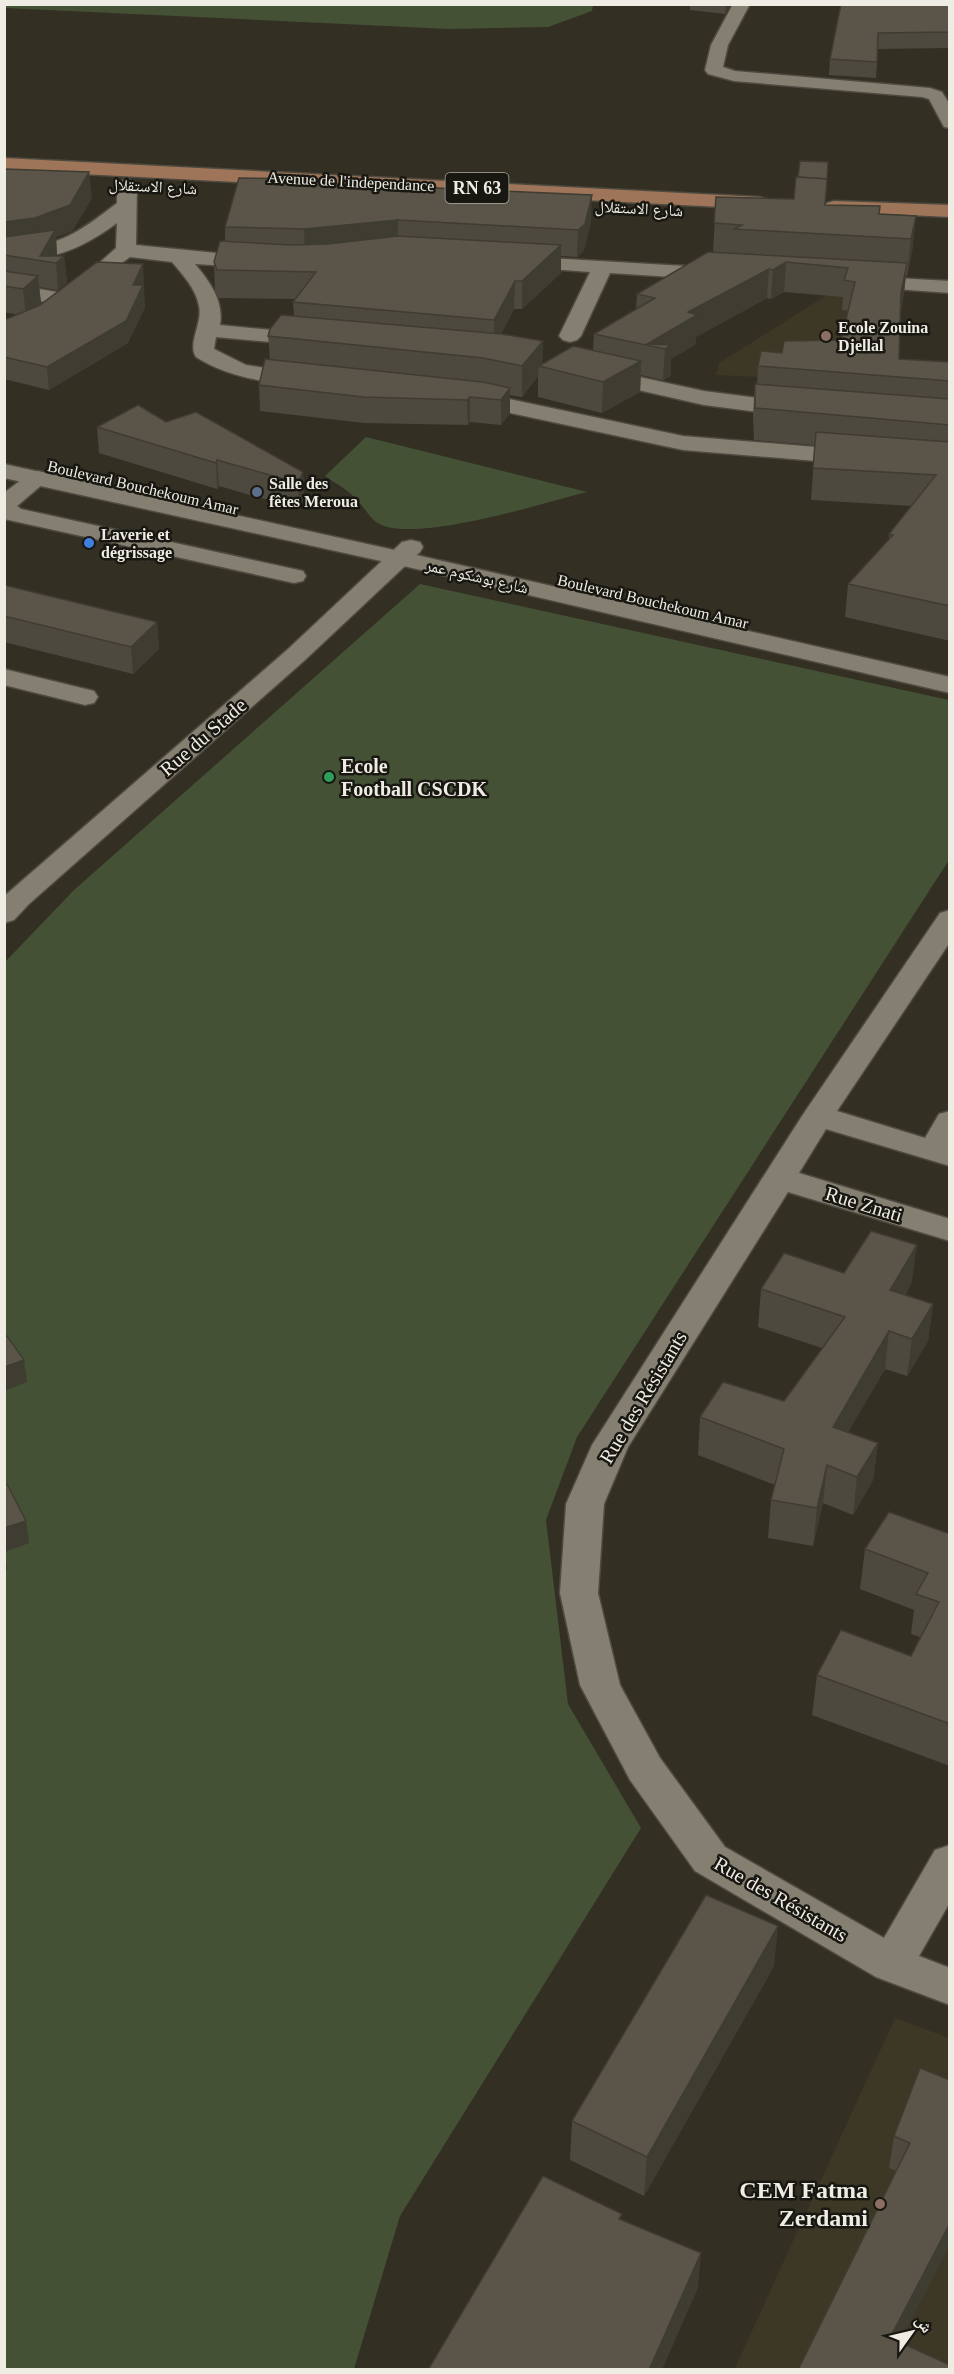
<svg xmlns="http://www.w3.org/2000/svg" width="954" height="2374" font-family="'Times New Roman','Noto Naskh Arabic',serif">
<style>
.built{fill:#3d3725}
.green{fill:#445135}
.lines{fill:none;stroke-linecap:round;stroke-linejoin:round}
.minor-casing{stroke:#4e4a40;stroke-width:3}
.tertiary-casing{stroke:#4e4a40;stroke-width:3}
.primary-casing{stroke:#4e4a40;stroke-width:3}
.minor{fill:#847f71;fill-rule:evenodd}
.tertiary{fill:#847f71;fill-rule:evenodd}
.primary{fill:#9e7558;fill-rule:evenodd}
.wall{fill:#4d493e}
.shaded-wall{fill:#3f3c32}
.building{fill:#5a5548;stroke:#3f3c32;stroke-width:1.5}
.education-dot{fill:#8d6e63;stroke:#191712;stroke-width:2}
.service-dot{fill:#5c6f8a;stroke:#191712;stroke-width:2}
.shop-dot{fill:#3f7fe0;stroke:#191712;stroke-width:2}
.leisure-dot{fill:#2e9e5b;stroke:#191712;stroke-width:2}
.labels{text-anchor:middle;stroke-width:5;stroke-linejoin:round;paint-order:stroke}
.far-street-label{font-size:16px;fill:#efece4;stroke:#191712}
.far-poi-label{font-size:16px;font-weight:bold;fill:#efece4;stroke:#191712;text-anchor:start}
.shield{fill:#191712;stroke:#afaca5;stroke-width:1.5}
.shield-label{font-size:18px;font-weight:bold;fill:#efece4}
.street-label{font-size:20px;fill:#efece4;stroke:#191712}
.poi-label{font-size:20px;font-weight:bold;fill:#efece4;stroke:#191712;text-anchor:start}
.near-poi-label{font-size:24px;font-weight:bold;fill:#efece4;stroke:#191712;text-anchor:end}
</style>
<rect width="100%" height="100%" fill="#332f23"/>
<!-- built -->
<g class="built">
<path d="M821,282L892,312L781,378L716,375L719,363L827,295Z"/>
<path d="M895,2018L949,2038V2369L734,2370Z"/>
</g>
<!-- green -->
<g class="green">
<path d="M5,4H593V5L592,11L548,27L449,29L5,8Z"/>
<path d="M366,437L587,492C546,502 410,546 376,522C368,516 363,505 355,498C347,489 335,483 325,476Z"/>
<path d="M420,584L949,700V860L577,1437L546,1520L568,1704L641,1828L400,2216L354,2369H5V962L74,890Z"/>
</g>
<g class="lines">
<defs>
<g id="minor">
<path d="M733,4H750L728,45L723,67L735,71L930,88L942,92L950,105V128L944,127L929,99L922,97L734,81L708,74L705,70L711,45Z"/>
<path d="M127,179L134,181L137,185L136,245L267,258L270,262L267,266L260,268L195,264C210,282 224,301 220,325L314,334L321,336L325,340L321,344L314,346L216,337L214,349L246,365L313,375L316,380L313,385L305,387C267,382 229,378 196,357C187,343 203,323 199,306C196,289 183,275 172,262L130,257C120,264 114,271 101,268L98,264L116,248L117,223C79,251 51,260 4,262V250C57,247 76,235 117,203V185L120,181Z"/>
<path d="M515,256L719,268L726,270L729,274L726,278L719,280L610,273L581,336L577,340L570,342L563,340L559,336L590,272L508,266L505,262L508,258Z"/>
<path d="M861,276L950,281V293L854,286L851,282L854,278Z"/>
<path d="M4,283L63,293L70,295L73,299L70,303L63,305L4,295Z"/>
<path d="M598,368L704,391L797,403L805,405L808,410L805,415L797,417L704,405L590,379L587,374L590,369Z"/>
<path d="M467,390L683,436L950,458V472L683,450L459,402L456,397L459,392Z"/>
<path d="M38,471L46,473L50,478L17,506L21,509L294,569L303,571L306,576L303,581L294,583L4,519V493L30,473Z"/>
<path d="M411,540L420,542L423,547L420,552L305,660L29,904L14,920L4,923V896L9,892L287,650L402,542Z"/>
<path d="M4,669L94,691L98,697L94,703L85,705L4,685Z"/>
<path d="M950,910V942L837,1111L925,1138L939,1114L950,1111V1166L826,1129L799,1173L950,1219V1241L788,1192L628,1447L604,1504L598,1593L620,1685L660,1758L725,1847L884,1938L935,1850L950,1845V1902L919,1956L950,1968V2005L876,1977L695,1871L630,1780L580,1685L560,1593L566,1504L592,1445L802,1116L940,913Z"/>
</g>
<path id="tertiary" d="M4,464L399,551L950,677V693L399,565L4,478Z"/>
<g id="primary">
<path d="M4,158L759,197L766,199L769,203L766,207L759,209L4,170Z"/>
<path d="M834,201L950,205V217L827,211L824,207L827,203Z"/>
</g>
</defs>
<!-- minor casing -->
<use href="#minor" class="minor-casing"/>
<!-- tertiary casing -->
<use href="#tertiary" class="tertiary-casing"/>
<!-- primary casing -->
<use href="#primary" class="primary-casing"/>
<!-- minor -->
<use href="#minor" class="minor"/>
<!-- tertiary -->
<use href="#tertiary" class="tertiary"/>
<!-- primary -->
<use href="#primary" class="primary"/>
</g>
<!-- wall -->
<g class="wall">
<path d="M690,4H730L725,14L690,10Z"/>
<path d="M841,4H950V48L878,49L876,78L829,75L830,59Z"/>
<path d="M4,169L92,198L72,231L56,237L57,256H64L67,283L58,290L39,287L41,303L37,307L144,286L143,288L145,307L128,343L49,390L4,379V320L18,315L4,312Z"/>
<path d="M323,184L591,222L584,250L577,257L561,256V273L522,309H514L501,334L543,341L542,363L593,350L594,334L636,310L637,294L713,252L716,197L825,205L879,214L916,216L912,252L907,276H906L904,293L901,311L899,359L950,362V641L845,617L848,584L889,540V534L912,506L811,500L815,445L754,440L753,415L755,384H757L758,366L782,353L841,340L848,311L842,310L843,297L784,292L771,299L767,298L696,337L695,345L671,359V376L663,380L641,375L640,392L602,413L538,397V376L522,397L510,395V413L501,425L470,422L468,425L364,423L260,411L259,385L270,359L268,336L294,316L293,302L295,299L219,298L215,290L214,262L225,241V227Z"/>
<path d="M166,422L303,472L304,498L299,509L219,486L217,489L99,453L97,427Z"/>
<path d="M4,585L157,622L159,649L133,674L4,642Z"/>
<path d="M844,1273L912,1282L905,1295L933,1304L928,1341L907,1376L885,1369L848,1432L878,1443L873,1480L853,1515L823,1503L813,1546L768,1538L771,1500L775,1485L698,1455L700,1417L784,1401L822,1348L758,1327L761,1289Z"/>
<path d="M950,1534V1766L812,1715L817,1675L911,1656L920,1637L911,1634L914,1610L860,1589L865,1549Z"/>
<path d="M774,1966L644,2196L570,2160L572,2121Z"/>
<path d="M950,2080V2244L899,2342L798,2370L896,2171L889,2168L894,2136Z"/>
</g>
<!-- shaded-wall -->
<g class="shaded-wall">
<path d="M726,4H730L725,14Z"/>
<path d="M89,172L92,198L72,231L56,237L57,256L54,263L4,248V222Z"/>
<path d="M592,195L591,222L584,250L577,257L578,230Z"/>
<path d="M916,216L912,252L907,276L911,239Z"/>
<path d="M398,220V247L305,256L304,229Z"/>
<path d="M561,245V273L522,309V281Z"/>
<path d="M64,256L67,283L58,290L56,263Z"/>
<path d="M786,262L784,292L771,299L773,270Z"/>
<path d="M907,263L904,293L898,323L901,293Z"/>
<path d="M143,264L145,307L128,343L49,390L47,367L133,285Z"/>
<path d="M769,269L767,298L696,337L695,345L671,359V376L663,380L665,349L647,344L688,312Z"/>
<path d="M38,276L41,303L26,316L23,289Z"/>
<path d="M515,281L514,309L494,348V320Z"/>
<path d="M543,341L542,366H539L538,376L522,397V366Z"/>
<path d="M641,361L640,392L602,413L603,382Z"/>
<path d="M510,388V413L501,425V400Z"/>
<path d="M470,397V422L468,425L467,400Z"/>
<path d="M217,460L219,486L217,489L216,463Z"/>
<path d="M303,472L304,498L299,509L298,483Z"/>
<path d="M157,622L159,649L133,674L131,647Z"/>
<path d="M917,1245L912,1282L885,1327L890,1290Z"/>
<path d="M933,1304L928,1341L907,1376L912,1339Z"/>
<path d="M889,1331L885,1369L829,1465L833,1427Z"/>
<path d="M24,1360L27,1382L4,1391V1367Z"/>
<path d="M878,1443L873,1480L853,1515L857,1477Z"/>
<path d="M827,1465L823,1503L813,1546L817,1508Z"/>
<path d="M26,1521L29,1543L5,1552L7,1570L4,1571V1528Z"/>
<path d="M778,1926L774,1966L644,2196L647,2157Z"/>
<path d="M950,2223V2244L885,2370L890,2338Z"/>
<path d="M701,2253L698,2288L662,2370H649Z"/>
</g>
<!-- building -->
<g class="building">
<path d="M841,4H950V32L878,33L877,62L830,59Z"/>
<path d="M800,161L828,162L827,179L798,177Z"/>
<path d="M4,169L89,172L70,205L35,218L4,222Z"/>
<path d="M796,177L827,179L825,205L880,206L879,214L916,216L911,239L734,229L742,225L714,223L716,197L794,199Z"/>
<path d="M239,178L323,179L322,183L592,195L585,224L578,230L398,220L304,229L225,227Z"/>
<path d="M55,230L40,256H64L56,263L4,255V237Z"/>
<path d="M398,236L561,245L522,281H515L494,320L293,302L316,272L217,270L214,262L220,241L290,245L328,244Z"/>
<path d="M708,252L907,263L901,293L899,359L950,362V381L758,366L761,351L782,353L784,341L841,340L855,282L844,280L848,268L786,262L773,270L769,269L688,312L697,315L647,344L672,345L665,349L594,334L655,298L637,294Z"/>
<path d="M97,262L143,264L133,285H143L126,321L47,367L4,357V320L40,305Z"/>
<path d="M4,271L38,276L23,289L4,286Z"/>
<path d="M281,315L502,334L543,341L522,366L483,358L268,336L270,329Z"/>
<path d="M573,346L641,361L603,382L539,366Z"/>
<path d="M265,359L483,382L510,388L501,400L470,397L467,400L363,397L259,385Z"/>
<path d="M755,384L950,399V425L755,408Z"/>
<path d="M138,405L166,422L196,412L303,472L298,483L217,460L216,463L97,427Z"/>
<path d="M816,432L950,442V606L848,584L893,535L889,534L936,475L813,468Z"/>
<path d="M4,585L157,622L131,647L4,616Z"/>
<path d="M871,1231L917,1245L890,1290L933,1304L912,1339L889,1331L833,1427L878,1443L857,1477L827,1465L817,1508L771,1500L784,1449L700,1417L723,1382L784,1401L845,1317L761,1289L784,1253L844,1273Z"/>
<path d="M4,1336H7L24,1360L4,1367Z"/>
<path d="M4,1484H7L26,1521L4,1528Z"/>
<path d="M889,1512L950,1534V1724L817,1675L841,1630L911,1656L939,1602L916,1594L928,1573L865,1549Z"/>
<path d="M706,1895L778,1926L647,2157L572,2121Z"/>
<path d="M920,2068L950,2080V2223L890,2338L950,2365V2370H798L910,2143L894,2136Z"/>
<path d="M543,2176L622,2214L619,2219L701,2253L649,2370H428Z"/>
</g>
<!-- markers -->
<g class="education-dot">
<circle cx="826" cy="336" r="6"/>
<circle cx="880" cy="2204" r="6"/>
</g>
<circle class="service-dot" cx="257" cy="492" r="6"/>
<circle class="shop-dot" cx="89" cy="543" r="6"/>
<circle class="leisure-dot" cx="329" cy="777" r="6"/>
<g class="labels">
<!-- far-street labels -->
<g class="far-street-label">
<text transform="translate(351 181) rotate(3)" y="6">Avenue de l'independance</text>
<text transform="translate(153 186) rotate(3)" y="6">شارع الاستقلال</text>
<text transform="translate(639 208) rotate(3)" y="6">شارع الاستقلال</text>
<text transform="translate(143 487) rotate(13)" y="6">Boulevard Bouchekoum Amar</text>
<text transform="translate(477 576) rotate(13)" y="6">شارع بوشكوم عمر</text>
<text transform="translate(653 601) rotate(13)" y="6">Boulevard Bouchekoum Amar</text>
</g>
<!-- far-poi labels -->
<g class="far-poi-label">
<text x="838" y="333">Ecole Zouina<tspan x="838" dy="18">Djellal</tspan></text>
<text x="269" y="489">Salle des<tspan x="269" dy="18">fêtes Meroua</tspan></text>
<text x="101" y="540">Laverie et<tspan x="101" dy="18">dégrissage</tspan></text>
</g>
<!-- shield labels -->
<rect class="shield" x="445.5" y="173" width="63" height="30" rx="4.5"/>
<g class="shield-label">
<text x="477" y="194">RN 63</text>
</g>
<!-- street labels -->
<g class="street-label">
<text transform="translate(203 737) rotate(-41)" y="7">Rue du Stade</text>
<text transform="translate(864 1204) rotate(17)" y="7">Rue Znati</text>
<text transform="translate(643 1397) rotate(-59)" y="7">Rue des Résistants</text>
<text transform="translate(781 1899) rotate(30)" y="7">Rue des Résistants</text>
</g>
<!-- poi labels -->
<g class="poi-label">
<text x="341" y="773">Ecole<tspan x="341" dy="23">Football CSCDK</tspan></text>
</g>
<!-- near-poi labels -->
<g class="near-poi-label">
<text x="868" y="2198">CEM Fatma<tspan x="868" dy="28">Zerdami</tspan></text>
</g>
</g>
<!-- border -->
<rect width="954" height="2374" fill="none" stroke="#efece4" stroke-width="12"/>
<!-- north arrow -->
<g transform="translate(912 2332) rotate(56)" stroke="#191712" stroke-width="4.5" paint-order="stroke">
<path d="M0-4.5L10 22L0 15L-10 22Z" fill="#efece4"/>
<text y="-9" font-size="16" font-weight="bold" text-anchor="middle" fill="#efece4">ش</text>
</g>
</svg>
